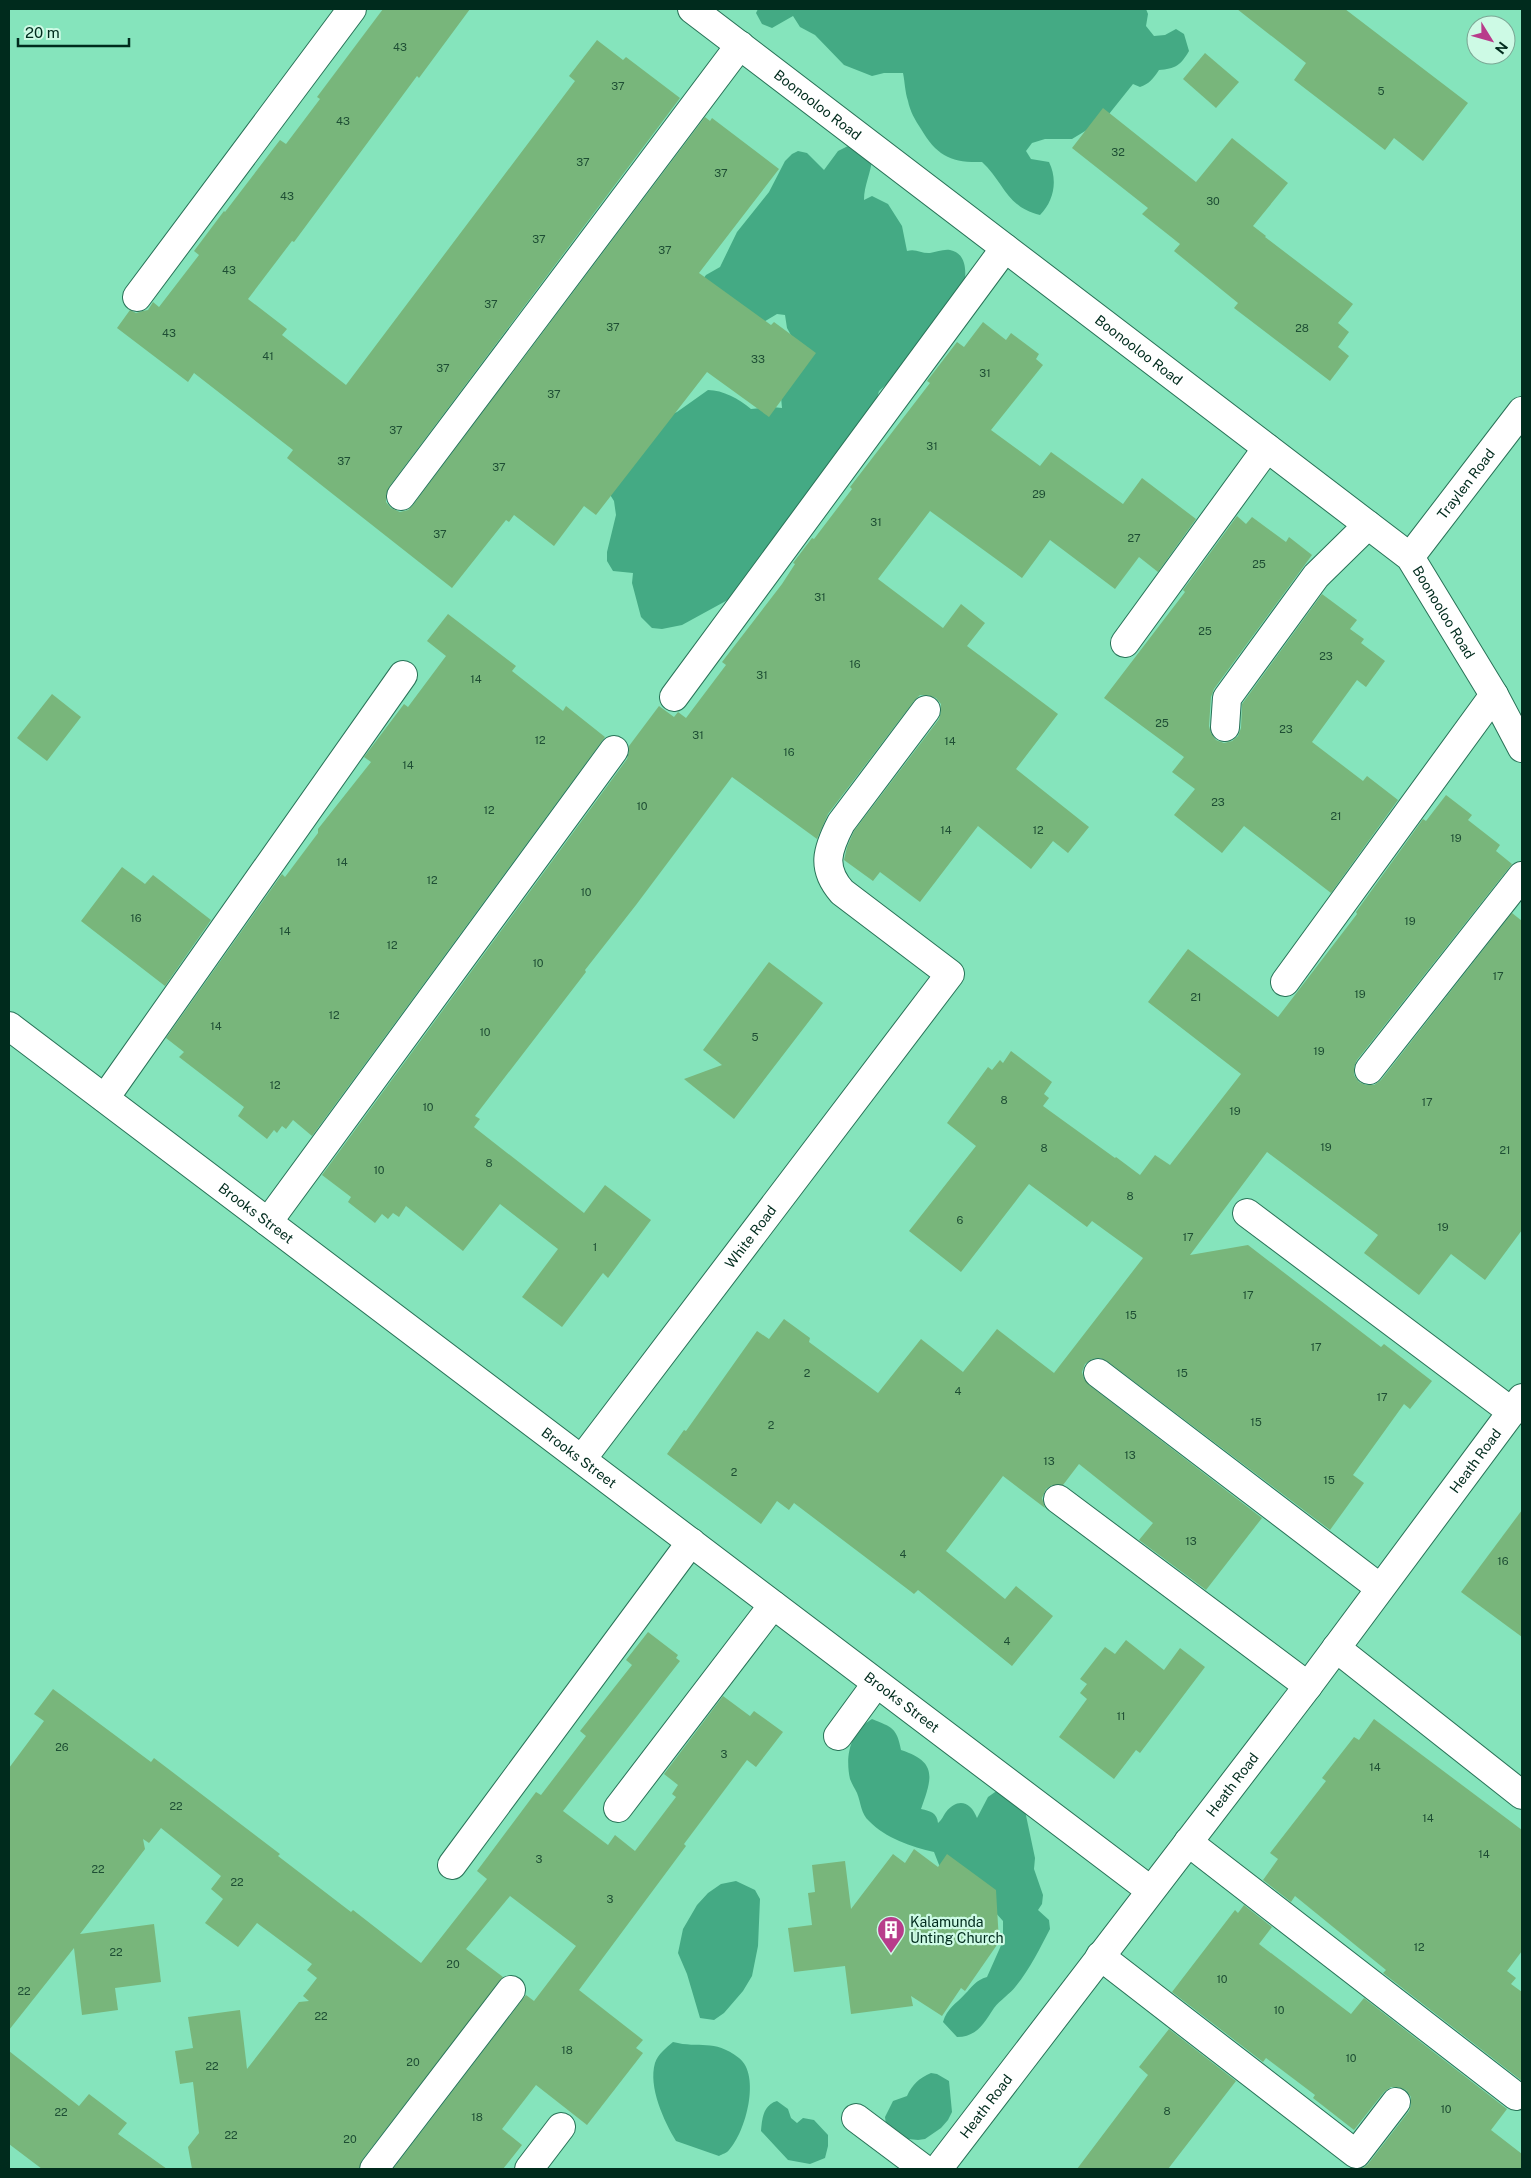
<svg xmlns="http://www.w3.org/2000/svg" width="1531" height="2178" font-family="'Public Sans',sans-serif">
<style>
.forest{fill:#44aa84}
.building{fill:#78b67b}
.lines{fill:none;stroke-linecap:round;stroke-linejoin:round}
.minor-casing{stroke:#287257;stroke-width:30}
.minor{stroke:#fff;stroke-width:28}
.labels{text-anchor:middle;stroke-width:4.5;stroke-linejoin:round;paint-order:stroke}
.number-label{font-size:11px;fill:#1e4e34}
.street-label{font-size:14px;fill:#002b1d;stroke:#cdfae5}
.poi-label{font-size:14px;fill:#002b1d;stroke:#cdfae5;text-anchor:start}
</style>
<rect width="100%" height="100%" fill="#85e4bc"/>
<!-- forest -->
<g class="forest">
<path d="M758,9H1146L1148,14L1146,26L1154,36L1165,35L1176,29L1184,34L1189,51C1181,65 1175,69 1159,70C1153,79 1149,84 1140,87L1133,84L1105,119L1072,139H1045L1032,143L1026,151L1031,159L1049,162C1058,180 1054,201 1040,215C1006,207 1004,182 982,162C951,163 937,156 921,129C915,120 910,111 908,101C905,92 905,83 903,73H884L872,76L844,65L815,35L800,27L793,16L772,28L762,24L756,13Z"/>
<path d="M850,145L872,159C871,173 864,185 864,200L872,196L888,204L902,226L907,251C916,248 922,254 930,253C937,252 943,249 950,250C965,253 966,268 965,279L900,372L879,391L871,420L775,543H769L764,559L735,596L682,625L662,629L652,628L641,617L632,583L633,573L613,571L607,561V552L616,515L614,501L607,490L663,418L677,412L708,390C723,390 739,399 751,409L772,407L782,408L781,397L792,337L787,328L785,315L777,314L762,323L696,288L706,275L720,267L737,232L769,192L785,161L792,154L798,151L807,153L824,170L838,151Z"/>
<path d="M872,1719C892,1727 897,1728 901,1750C938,1762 932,1778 921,1809C931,1811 937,1813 938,1823C942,1820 943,1816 946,1812C958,1797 971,1802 977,1818L988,1797L998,1790L1024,1806L1035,1858L1034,1869L1043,1895L1042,1904L1038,1910L1049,1920L1050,1929C1040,1948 1030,1969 1016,1986C1010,1994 1000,2000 994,2008C984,2023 977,2037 957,2037L943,2022C947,2008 956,2004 965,1994C972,1987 976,1980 987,1977L1003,1941V1921L986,1902L943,1875L934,1852C912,1847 885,1838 869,1821C861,1814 861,1803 857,1793C855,1789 852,1784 850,1779C845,1756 850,1732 872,1719Z"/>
<path d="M736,1881L755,1890L760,1899L758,1946L752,1976L743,1991L724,2013L714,2020L700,2018L687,1974L678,1953L683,1929L697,1905L708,1893L721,1884Z"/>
<path d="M673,2042C700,2049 713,2038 739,2058C761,2075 746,2132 729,2150C727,2153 722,2154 719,2156L676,2141C664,2121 648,2087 655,2063C658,2054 666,2048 673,2042Z"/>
<path d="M931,2073L937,2074L949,2081L952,2112L948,2120L941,2128L925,2139L918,2140L899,2138L886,2125L885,2117L893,2101L907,2096C912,2085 919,2078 931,2073Z"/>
<path d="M777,2101L788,2109L791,2118L797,2123L803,2118L814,2120L828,2135V2146L825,2158L810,2164L788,2160L761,2131C762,2119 763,2105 777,2101Z"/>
</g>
<!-- building -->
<g class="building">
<path d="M383,9H470L419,78L417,76L294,242L292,241L248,299L287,329L282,335L346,385L575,81L569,76L597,40L623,60L626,57L680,98L389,487L386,495V502L391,508L400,512L408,510L413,505L705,117L710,121L712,118L779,169L699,273L771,325L774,322L816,353L769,417L707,372L596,515L584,506L554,546L514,515L509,522L506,520L452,588L287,458L293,450L194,373L188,382L117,328L130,310L136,313L143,311L148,310L153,302L159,307L199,255L194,251L224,211L225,212L280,140L286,144L320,99L317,97Z"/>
<path d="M1237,9H1345L1468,103L1423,161L1394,138L1385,150L1294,80L1306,63Z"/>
<path d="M1205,53L1239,82L1216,108L1183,79Z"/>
<path d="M1103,108L1196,182L1232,138L1288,183L1253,226L1266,236L1265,237L1353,304L1338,323L1349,332L1338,347L1349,356L1330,381L1234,308L1238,303L1174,251L1180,244L1142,214L1148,208L1072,148Z"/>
<path d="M983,322L1006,340L1011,333L1039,354L1036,359L1043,365L991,430L1040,466L1051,452L1123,504L1142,478L1196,519L1158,572L1139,557L1115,589L1050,540L1022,578L930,511L878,579L943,628L961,604L985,623L967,646L1058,714L1016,769L1089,827L1068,853L1053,841L1031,869L978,826L920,902L880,872L873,881L844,860L847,847L854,831L939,719L941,712V704L936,698L928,695H920L914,701L828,814L817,839L732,777L636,905L585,970L586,972L475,1116L480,1119L474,1127L584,1213L605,1185L651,1220L608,1278L603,1273L562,1327L522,1297L558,1249L500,1204L463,1251L406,1206L399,1217L393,1213L388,1219L382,1214L375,1223L348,1202L351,1197L322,1175L627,759L629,752V746L659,706L674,717L678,712L686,718L726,665L722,662L782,584L795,564L793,563L812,538L814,539L852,489L850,487L930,383L927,381L957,342L964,347Z"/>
<path d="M1237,516L1246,524L1252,517L1286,542L1289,537L1312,555L1214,689L1211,697L1209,726L1211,733L1216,740L1224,743L1232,741L1238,736L1241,728L1242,704L1322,594L1357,620L1350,629L1364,639L1361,643L1385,661L1366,687L1357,680L1312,742L1363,781L1367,776L1398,800L1331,893L1244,826L1222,853L1174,815L1195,789L1172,772L1184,757L1104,698L1185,592L1183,590Z"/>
<path d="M448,614L516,666L512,671L563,711L566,706L605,737L312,1136L293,1120L286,1129L282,1126L277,1133L274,1130L267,1139L238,1116L244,1107L179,1057L184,1052L166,1038L282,874L285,877L318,833V829L371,762L364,757L404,704L408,707L446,656L427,641Z"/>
<path d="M52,694L81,717L47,761L17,738Z"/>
<path d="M1446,795L1472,815L1468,820L1500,845L1496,851L1512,864L1357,1060L1354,1067V1075L1359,1082L1366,1085H1374L1381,1080L1512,913L1522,921V1230L1485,1280L1451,1254L1419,1295L1364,1253L1378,1235L1267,1152L1190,1255L1248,1245L1381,1347L1384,1344L1432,1381L1410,1409L1404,1404L1353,1475L1364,1483L1330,1530L1107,1361L1100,1358L1092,1359L1085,1364L1082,1372L1084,1379L1089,1385L1262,1518L1206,1590L1139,1540L1153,1523L1079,1464L1063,1485H1052L1046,1489L1042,1498L1045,1508L1003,1476L946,1551L1005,1599L1016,1586L1053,1616L1012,1666L918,1590L914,1594L794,1503L789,1510L777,1501L761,1524L667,1454L684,1430L686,1431L757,1331L769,1339L784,1319L810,1338L809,1342L878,1393L921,1339L963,1372L997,1329L1054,1373L1143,1258L1092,1221L1087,1227L1029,1184L961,1272L909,1231L976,1146L947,1123L988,1067L992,1070L1000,1060L1003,1063L1011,1051L1052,1082L1044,1094L1049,1098L1043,1106L1115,1158L1116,1157L1140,1175L1155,1155L1170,1165L1241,1074L1148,1002L1188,949L1278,1017L1357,914L1356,912L1423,819L1426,821Z"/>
<path d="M122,867L145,884L153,875L211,920L165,986L81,921Z"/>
<path d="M769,962L823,1003L734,1119L684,1079L722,1065L703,1050Z"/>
<path d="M1522,1510V1637L1461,1592Z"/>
<path d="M648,1632L678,1655L676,1658L680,1661L563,1811L608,1845L615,1835L635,1851L676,1797L672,1794L678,1785L664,1774L723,1696L750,1716L754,1711L783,1732L756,1767L747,1760L684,1844L686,1846L579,1990L643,2040L636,2048L643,2053L587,2125L536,2085L502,2129L522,2145L503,2169H393L526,1995L534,2001L576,1946L510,1896L466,1949L503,1977L362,2160L359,2169H192L188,2147L199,2133L193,2082L180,2084L175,2051L193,2048L188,2017L240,2010L247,2069L299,2002L309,2001L303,1996L317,1978L307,1970L312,1964L257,1923L238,1947L205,1923L223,1899L211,1889L221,1876L161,1828L149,1843L143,1839L145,1849L80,1934L154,1924L161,1982L115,1988L118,2010L82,2015L74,1948L9,2030V1768L44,1721L34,1714L53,1689L151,1762L154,1758L280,1854L278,1856L351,1912L353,1910L421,1963L487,1879L477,1871L536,1792L541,1795L586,1736L580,1731L632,1665L626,1660Z"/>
<path d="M1126,1640L1164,1670L1180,1648L1205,1667L1140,1753L1136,1750L1114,1779L1059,1737L1087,1699L1080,1693L1087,1684L1080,1679L1105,1647L1115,1654Z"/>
<path d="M1374,1719L1522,1830V1951L1507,1971L1516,1978L1511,1984L1522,1992V2081L1383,1973L1386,1970L1295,1896L1291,1902L1263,1880L1278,1859L1270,1853L1326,1781L1322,1778L1354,1737L1359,1740Z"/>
<path d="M914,1849L938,1867L947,1854L996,1890L999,1942L965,1991L961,1988L942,2016L911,1996L913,2006L851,2014L845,1966L794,1972L788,1928L812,1925L808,1893L815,1892L812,1865L845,1861L851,1909L893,1854L905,1863Z"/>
<path d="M1244,1905L1272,1927L1259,1944L1351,2014L1364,1998L1507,2109L1491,2130L1522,2154V2169H1362L1368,2164L1409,2111L1411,2105V2097L1406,2090L1398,2087H1391L1384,2092L1354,2130L1313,2098L1315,2095L1266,2058L1263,2062L1172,1992L1235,1910L1238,1913Z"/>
<path d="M1169,2029L1236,2081L1168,2169H1077L1148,2075L1139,2067Z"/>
<path d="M9,2051L79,2106L89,2094L127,2123L118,2134L167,2169H42L9,2144Z"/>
</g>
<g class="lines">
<defs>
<g id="minor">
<path id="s1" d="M692,9L1410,557L1494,695L1522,748"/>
<path d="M137,297L352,9"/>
<path d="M401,496L740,45"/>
<path id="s2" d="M1410,557L1522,411"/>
<path d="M1125,643L1267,448"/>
<path d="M674,697L1005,248"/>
<path d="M1225,727L1227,698L1316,576L1368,525"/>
<path d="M1285,982L1494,695"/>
<path id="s3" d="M9,1026L1150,1890"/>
<path d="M1369,1070L1522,876"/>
<path d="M105,1098L403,675"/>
<path d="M1247,1213L1512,1412"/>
<path d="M268,1222L614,750"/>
<path d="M1098,1373L1380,1588"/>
<path id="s4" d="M582,1459L950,974L842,892C821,868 827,850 841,823L926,710"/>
<path d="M1058,1499L1308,1686"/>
<path d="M1336,1648L1522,1795"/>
<path d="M838,1736L876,1684"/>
<path d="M618,1808L773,1605"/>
<path d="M1188,1842L1516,2096"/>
<path d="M452,1865L691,1542"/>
<path d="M1100,1956L1356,2154L1396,2102"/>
<path d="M856,2118L924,2169"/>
<path d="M374,2169L511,1990"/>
<path d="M529,2169L561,2127"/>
<path id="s5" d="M938,2169L1308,1686L1522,1398"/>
</g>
</defs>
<!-- minor casing -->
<use href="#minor" class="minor-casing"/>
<!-- minor -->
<use href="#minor" class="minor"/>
</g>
<!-- icons -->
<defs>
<symbol id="building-pin" viewBox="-11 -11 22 30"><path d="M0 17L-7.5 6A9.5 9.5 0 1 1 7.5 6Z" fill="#b83c8b" stroke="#cdfae5"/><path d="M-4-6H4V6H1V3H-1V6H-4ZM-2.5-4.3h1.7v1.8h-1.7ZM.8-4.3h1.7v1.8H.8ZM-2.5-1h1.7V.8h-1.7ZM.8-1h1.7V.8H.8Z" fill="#fff"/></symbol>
</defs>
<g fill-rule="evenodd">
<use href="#building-pin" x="875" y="1914" width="32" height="43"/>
</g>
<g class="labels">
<!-- number labels -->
<g class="number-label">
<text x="400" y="51">43</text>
<text x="618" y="90">37</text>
<text x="1381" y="95">5</text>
<text x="343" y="125">43</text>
<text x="1118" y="156">32</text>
<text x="583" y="166">37</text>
<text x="721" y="177">37</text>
<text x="287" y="200">43</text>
<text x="1213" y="205">30</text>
<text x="539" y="243">37</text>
<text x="665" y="254">37</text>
<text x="229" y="274">43</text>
<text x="491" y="308">37</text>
<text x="613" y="331">37</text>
<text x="1302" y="332">28</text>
<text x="169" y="337">43</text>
<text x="268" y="360">41</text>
<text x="758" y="363">33</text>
<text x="443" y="372">37</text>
<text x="985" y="377">31</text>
<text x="554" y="398">37</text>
<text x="396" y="434">37</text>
<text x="932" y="450">31</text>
<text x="344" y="465">37</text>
<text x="499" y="471">37</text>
<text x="1039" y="498">29</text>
<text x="876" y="526">31</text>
<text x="440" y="538">37</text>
<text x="1134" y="542">27</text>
<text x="1259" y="568">25</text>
<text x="820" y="601">31</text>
<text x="1205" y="635">25</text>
<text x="1326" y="660">23</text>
<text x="855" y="668">16</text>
<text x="762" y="679">31</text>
<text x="476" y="683">14</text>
<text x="1162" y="727">25</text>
<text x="1286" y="733">23</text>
<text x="698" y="739">31</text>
<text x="540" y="744">12</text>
<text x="950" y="745">14</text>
<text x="789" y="756">16</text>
<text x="408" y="769">14</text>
<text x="1218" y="806">23</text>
<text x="642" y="810">10</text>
<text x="489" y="814">12</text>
<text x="1336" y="820">21</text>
<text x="946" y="834">14</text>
<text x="1038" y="834">12</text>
<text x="1456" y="842">19</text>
<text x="342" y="866">14</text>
<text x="432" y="884">12</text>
<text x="586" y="896">10</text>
<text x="136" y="922">16</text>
<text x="1410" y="925">19</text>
<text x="285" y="935">14</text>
<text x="392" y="949">12</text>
<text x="538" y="967">10</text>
<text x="1498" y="980">17</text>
<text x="1360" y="998">19</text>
<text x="1196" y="1001">21</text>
<text x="334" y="1019">12</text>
<text x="216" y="1030">14</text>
<text x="485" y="1036">10</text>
<text x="755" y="1041">5</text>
<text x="1319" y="1055">19</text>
<text x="275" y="1089">12</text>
<text x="1004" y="1104">8</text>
<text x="1427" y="1106">17</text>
<text x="428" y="1111">10</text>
<text x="1235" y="1115">19</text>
<text x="1326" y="1151">19</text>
<text x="1044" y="1152">8</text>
<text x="1505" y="1154">21</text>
<text x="489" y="1167">8</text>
<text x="379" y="1174">10</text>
<text x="1130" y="1200">8</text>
<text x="960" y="1224">6</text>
<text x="1443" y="1231">19</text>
<text x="1188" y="1241">17</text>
<text x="595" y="1251">1</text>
<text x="1248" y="1299">17</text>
<text x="1131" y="1319">15</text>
<text x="1316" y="1351">17</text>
<text x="807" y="1377">2</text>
<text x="1182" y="1377">15</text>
<text x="958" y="1395">4</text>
<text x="1382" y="1401">17</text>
<text x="1256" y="1426">15</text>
<text x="771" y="1429">2</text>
<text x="1130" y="1459">13</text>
<text x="1049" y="1465">13</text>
<text x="734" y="1476">2</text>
<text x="1329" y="1484">15</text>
<text x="1191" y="1545">13</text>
<text x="903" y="1558">4</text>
<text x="1503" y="1565">16</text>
<text x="1007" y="1645">4</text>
<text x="1121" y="1720">11</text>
<text x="62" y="1751">26</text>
<text x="724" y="1758">3</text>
<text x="1375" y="1771">14</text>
<text x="176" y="1810">22</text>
<text x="1428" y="1822">14</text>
<text x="1484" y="1858">14</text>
<text x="539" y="1863">3</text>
<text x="98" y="1873">22</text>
<text x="237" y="1886">22</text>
<text x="610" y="1903">3</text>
<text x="1419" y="1951">12</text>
<text x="116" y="1956">22</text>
<text x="453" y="1968">20</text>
<text x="1222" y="1983">10</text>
<text x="24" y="1995">22</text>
<text x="1279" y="2014">10</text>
<text x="321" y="2020">22</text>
<text x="567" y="2054">18</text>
<text x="1351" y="2062">10</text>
<text x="413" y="2066">20</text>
<text x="212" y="2070">22</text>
<text x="1446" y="2113">10</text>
<text x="1167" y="2115">8</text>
<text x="61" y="2116">22</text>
<text x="477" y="2121">18</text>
<text x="231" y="2139">22</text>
<text x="350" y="2143">20</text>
</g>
<!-- street labels -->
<g class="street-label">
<text dy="5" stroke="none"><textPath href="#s1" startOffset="158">Boonooloo Road</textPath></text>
<text dy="5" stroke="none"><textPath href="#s1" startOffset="562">Boonooloo Road</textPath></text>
<text dy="5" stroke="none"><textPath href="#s2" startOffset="92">Traylen Road</textPath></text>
<text dy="5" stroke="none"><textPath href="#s1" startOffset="968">Boonooloo Road</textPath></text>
<text dy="5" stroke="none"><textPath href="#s3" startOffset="310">Brooks Street</textPath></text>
<text dy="5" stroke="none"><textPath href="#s4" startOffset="279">White Road</textPath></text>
<text dy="5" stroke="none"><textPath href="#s3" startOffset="715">Brooks Street</textPath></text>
<text dy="5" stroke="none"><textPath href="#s5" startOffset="889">Heath Road</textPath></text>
<text dy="5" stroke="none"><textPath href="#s3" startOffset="1120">Brooks Street</textPath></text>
<text dy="5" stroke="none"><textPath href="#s5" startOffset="484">Heath Road</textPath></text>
<text dy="5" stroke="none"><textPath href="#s5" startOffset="79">Heath Road</textPath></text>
</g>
<!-- poi labels -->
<g class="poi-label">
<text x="910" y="1927">Kalamunda<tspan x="910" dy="16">Unting Church</tspan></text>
</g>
</g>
<!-- border -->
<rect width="1531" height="2178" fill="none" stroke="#002b1d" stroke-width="20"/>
<!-- north arrow -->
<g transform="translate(1491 40) rotate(127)"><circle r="24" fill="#cdfae5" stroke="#7ba795"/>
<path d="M0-4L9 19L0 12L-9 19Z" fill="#b83c8b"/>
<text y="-8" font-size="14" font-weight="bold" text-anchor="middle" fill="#002b1d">N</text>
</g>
<!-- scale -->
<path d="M18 38v8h111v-8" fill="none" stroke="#002b1d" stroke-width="2.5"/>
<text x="25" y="38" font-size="15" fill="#002b1d" stroke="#cdfae5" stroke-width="4" paint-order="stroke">20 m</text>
</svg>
